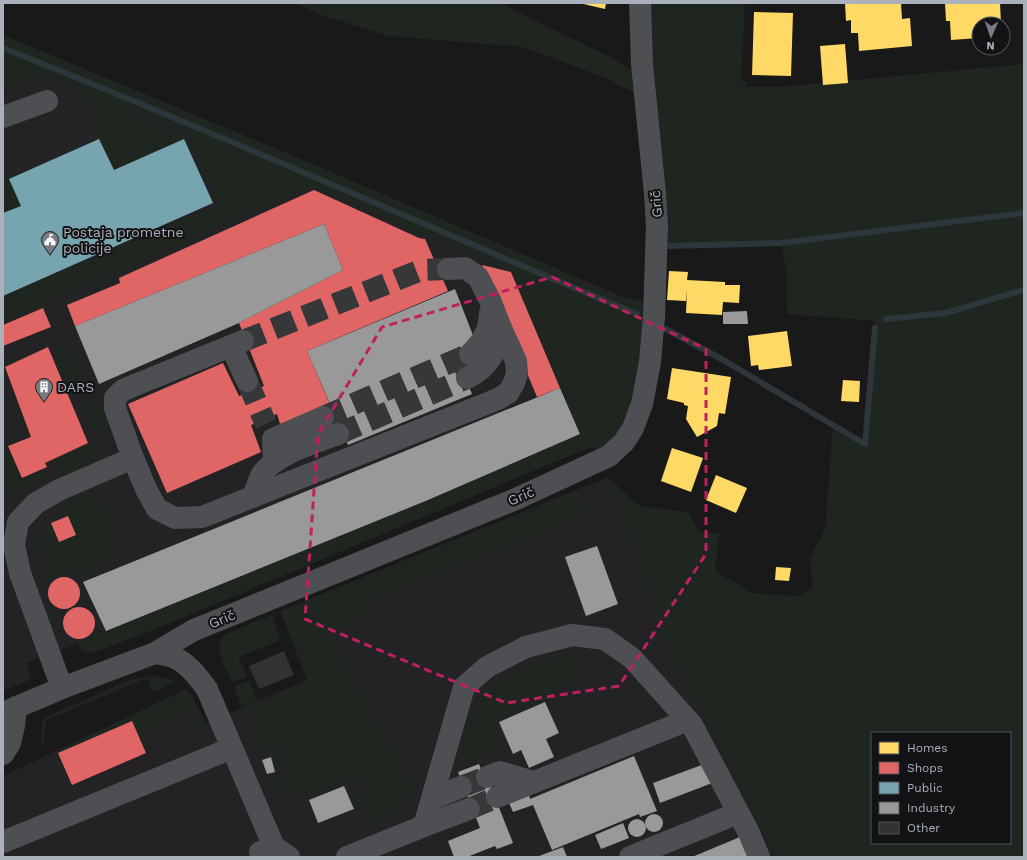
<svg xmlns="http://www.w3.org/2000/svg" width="1027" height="860" font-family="'Work Sans',sans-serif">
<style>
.built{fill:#232325}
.green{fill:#1f261f;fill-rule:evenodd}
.homes{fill:#ffd966}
.shops{fill:#e06666}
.public{fill:#76a5af}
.industry{fill:#999}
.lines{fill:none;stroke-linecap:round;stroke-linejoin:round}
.stream{stroke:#2c363b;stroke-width:6}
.building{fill:#323233}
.minor-tunnel{stroke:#363739;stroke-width:22;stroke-dasharray:22 11;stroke-linecap:butt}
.minor{stroke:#4d4f52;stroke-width:22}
.marked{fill:none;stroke:#c12060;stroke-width:3;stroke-dasharray:8 5;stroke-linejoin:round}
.labels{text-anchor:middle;stroke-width:4;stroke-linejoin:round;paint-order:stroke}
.street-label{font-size:14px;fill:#aab1ba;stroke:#131315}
.poi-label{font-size:14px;fill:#aab1ba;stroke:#131315;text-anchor:start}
</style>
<rect width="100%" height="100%" fill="#191919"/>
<!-- built -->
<g class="built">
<path d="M44,75L347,202L511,272L580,434L428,500L77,644L26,663L32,679L3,691V91Z"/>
<path d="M608,477L658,625L671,657L731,766L775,857H3V776L186,689L192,695L206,724L257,701L307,680L280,611Z"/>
</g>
<!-- green -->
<g class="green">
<path d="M295,3H500L608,56L636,73L638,95L603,77L523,47L388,36L319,14Z"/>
<path d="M646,3H745L741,81L746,82V87H780L1024,64V857H775L731,766L671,657L658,625L608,477L626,494L640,506L688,512L699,531L719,534L715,571L753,593L800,596L813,585L810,558L825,529L833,427L864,440L875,321L787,314L786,268L781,244H692L662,242ZM872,733H1010V843H872Z"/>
<path d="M3,35L301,159L621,296L637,300L648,304L644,368L623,430L596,452L594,447L586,449L146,633L92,653C85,653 80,651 77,644L106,631L428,500L580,434L511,272L347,202L95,97L184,139L114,170L99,139L83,92L44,75L3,91Z"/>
<path d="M189,137L310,188L3,322V296L218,205Z"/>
<path d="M3,169L9,179L21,206L3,213Z"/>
<path d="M56,344L67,345L70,349L88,392L72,397L54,353L59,351Z"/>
<path d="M97,399L109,431L96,435L84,404Z"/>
<path d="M99,441L102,446C101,457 94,463 84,467L78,450Z"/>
<path d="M10,451L22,479L49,468L52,476L3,496V454Z"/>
<path d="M75,451L82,468L61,477L54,460Z"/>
<path d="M580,489L586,516L366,602L368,610L357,620L329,633L416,789L395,813L366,825L354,795L362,792L355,776L307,797L303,790L281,799L276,781L281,777L284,772L283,769H280L274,754L281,752V750L279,748L268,751L259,746L245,709L308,680L281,611Z"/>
<path d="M83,496C88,497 93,497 98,500C103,502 106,507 109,511C122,528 119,548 103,564C97,570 87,573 78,576L75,570L50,581C42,565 35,546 41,528L47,522L51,523L59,542L76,535L62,502L74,497Z"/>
<path d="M272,615L281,640L239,657L247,676L232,682C226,668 210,644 226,634Z"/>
<path d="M558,655C577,655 588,663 577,683L551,694L552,699L545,702L544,699L493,722L503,747L461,764L457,762L461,747L475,706L484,690L528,667Z"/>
<path d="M156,676L175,681L156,691H151L150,684L149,680L145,679L46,720L44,742L41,743L43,718L125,682L138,678Z"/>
<path d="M249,680L257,701L242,707L234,686Z"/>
<path d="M185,690L190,696L204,727L198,731L190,713L144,731L151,749L145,751L132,721L58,753V754L52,757L51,754Z"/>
</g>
<!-- homes -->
<g class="homes">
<path d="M579,3H606L605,9Z"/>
<path d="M845,3H901L902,19L910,18L912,46L859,51L858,33H851V20L846,21Z"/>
<path d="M945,3H1000L1001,24H979V38L951,40L950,21H946Z"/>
<path d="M754,12L793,13L791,76L752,75Z"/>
<path d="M845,44L848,83L823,85L820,46Z"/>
<path d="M669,271L688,272L687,280L725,282V285H740L739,303L723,302L722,315L686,313L687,290L686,301L667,300Z"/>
<path d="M787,331L792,366L759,370L758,365L751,366L748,336Z"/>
<path d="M672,368L731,377L725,414L719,413L717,426L697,437L686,419L688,406L684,405V403L667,399Z"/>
<path d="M843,380L860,381L859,402L841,401Z"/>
<path d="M672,448L703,458L691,492L661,481Z"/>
<path d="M716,475L747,488L736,513L706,500Z"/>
<path d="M776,567L791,568L789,581L775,580Z"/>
</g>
<!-- shops -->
<g class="shops">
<path d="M314,190L419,238L425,239L448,291L307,351L338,423L328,427L320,409L280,424L277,414L251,425L261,452L167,493L128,404L223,363L239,396L264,386L239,323L343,270L324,224L75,326L67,305L120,283L119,278Z"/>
<path d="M482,265L511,272L560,388L537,397Z"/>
<path d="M43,308L51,327L3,346V325Z"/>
<path d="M48,347L88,443L45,463L47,467L22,478L8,446L31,437L5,367Z"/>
<path d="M68,516L76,535L59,542L51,523Z"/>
<circle cx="64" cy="593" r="16"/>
<circle cx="79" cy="623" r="16"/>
<path d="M132,721L146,753L72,785L58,753Z"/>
</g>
<!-- public -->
<path class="public" d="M99,139L114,170L184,139L213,203L3,296V213L21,206L9,179Z"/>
<!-- industry -->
<g class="industry">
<path d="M324,224L343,270L239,323L99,384L75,326Z"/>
<path d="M455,289L476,343L472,367L462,371L472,394L348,445L307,351Z"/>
<path d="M747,311L748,324H723V312Z"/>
<path d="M560,388L580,434L428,500L106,631L83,582Z"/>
<path d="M597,546L618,604L586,616L565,557Z"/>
<path d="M545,702L559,733L546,739L554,757L529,768L521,750L513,754L499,722Z"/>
<path d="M634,756L657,811L640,817L639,814L552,850L533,805L513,812L509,803L529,795L530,799Z"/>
<path d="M271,757L275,772L267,774L262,760Z"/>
<path d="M707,763L715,782L660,803L653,783Z"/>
<path d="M479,764L487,783L489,782L513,843L497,849L495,846L467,857H454L448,841L480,828L458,772Z"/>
<path d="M344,786L354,809L318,823L309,800Z"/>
<circle cx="654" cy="823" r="9"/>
<circle cx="637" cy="828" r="9"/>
<path d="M623,823L629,838L601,849L595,835Z"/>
<path d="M740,837L749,857H692Z"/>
<path d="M563,847L567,857H540L539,856Z"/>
</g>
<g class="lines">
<!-- stream -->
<g class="stream">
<path d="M3,48C216,132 425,226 637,314"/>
<path d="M666,246L781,243L1024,213"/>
<path d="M886,319L945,313L1024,290"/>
<path d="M664,328L725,361L865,444L875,328"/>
</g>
</g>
<!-- building -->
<path class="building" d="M284,651L294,675L259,689L249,666Z"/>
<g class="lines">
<!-- minor-tunnel -->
<g class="minor-tunnel">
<path d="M243,341L421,270L448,269"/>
<path d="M247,381L266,424"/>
<path d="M323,417L470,354"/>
<path d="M338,434L467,378"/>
<path d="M461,787L487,777"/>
<path d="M469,809L497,797"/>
</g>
<!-- minor -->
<g class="minor">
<path d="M3,117L47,101"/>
<path d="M231,346L247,381"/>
<path d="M470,354C483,342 489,331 490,313"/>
<path d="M467,378C490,367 495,353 501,328"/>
<path d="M133,458L146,489L157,509L175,518L202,517L498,399L508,393L514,383L517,373L516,361L501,328L490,300L478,277L465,268L448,269"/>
<path d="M274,462L273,439L323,417"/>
<path d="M253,497C256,490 258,481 262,474C277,453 315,443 338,434"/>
<path d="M155,653C161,654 168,655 173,657C188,663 198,677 207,689L274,847L289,857"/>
<path d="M62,688L20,573L14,545L18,522L36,503L59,490L133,458L115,408V398L123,390L243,341"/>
<path d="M3,713L62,688L155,653L194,630L516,499L609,456L624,442L633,428L642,404L650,362L654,317L657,225L655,194L642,64L640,3"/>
<path d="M3,754L10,743L14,726L16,707"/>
<path d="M487,777L500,772L534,782"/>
<path d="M497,797L688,720"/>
<path d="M432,799L461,787"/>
<path d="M424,826L469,809"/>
<path d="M3,842L232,748"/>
<path d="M261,857L260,852L274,847"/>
<path d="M347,857L424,826L464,687L487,667L526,647L572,635L605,639L632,658L692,725L749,833L759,857"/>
<path d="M630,857L738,813"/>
</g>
</g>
<!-- marked area -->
<path class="marked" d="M552,277L706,349V554L619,686L506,703L305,619L318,434L382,327Z"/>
<!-- icons -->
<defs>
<symbol id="civic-pin" viewBox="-11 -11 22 30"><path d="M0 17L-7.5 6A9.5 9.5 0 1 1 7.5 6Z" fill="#777c82" stroke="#131315"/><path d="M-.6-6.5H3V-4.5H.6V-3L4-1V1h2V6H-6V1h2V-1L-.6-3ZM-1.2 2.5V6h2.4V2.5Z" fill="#fff"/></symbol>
<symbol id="building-pin" viewBox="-11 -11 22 30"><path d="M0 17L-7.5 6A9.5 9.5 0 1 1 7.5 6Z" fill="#777c82" stroke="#131315"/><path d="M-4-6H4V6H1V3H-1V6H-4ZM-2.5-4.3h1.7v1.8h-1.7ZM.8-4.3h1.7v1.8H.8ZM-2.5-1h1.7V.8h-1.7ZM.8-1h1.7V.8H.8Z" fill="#fff"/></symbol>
</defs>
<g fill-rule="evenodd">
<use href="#civic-pin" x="40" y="230" width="20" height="27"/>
<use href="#building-pin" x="34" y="377" width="20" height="27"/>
</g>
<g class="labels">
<!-- street labels -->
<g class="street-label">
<text transform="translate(656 204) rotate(-94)" y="5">Grič</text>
<text transform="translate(521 496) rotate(-23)" y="5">Grič</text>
<text transform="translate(222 619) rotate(-22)" y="5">Grič</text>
</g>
<!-- poi labels -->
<g class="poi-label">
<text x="63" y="237">Postaja prometne<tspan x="63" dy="16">policije</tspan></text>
<text x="57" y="392">DARS</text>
</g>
</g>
<!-- border -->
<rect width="1027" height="860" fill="none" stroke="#aab1ba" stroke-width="8"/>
<!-- legend -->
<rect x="871" y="732" width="140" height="112" fill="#131315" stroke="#4f5257"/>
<rect x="879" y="742" width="20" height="12" fill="#ffd966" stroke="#4f5257"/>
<text x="907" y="752" font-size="12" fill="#aab1ba">Homes</text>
<rect x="879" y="762" width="20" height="12" fill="#e06666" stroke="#4f5257"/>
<text x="907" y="772" font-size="12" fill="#aab1ba">Shops</text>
<rect x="879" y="782" width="20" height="12" fill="#76a5af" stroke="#4f5257"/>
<text x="907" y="792" font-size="12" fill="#aab1ba">Public</text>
<rect x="879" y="802" width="20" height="12" fill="#999999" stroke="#4f5257"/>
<text x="907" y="812" font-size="12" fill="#aab1ba">Industry</text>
<rect x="879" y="822" width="20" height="12" fill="#323233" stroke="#4f5257"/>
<text x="907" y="832" font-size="12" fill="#aab1ba">Other</text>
<!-- north arrow -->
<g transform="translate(991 36) rotate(182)"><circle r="19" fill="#131315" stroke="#4f5257"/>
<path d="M0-3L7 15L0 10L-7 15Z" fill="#777c82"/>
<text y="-6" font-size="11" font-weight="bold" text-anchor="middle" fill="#aab1ba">N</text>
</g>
</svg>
